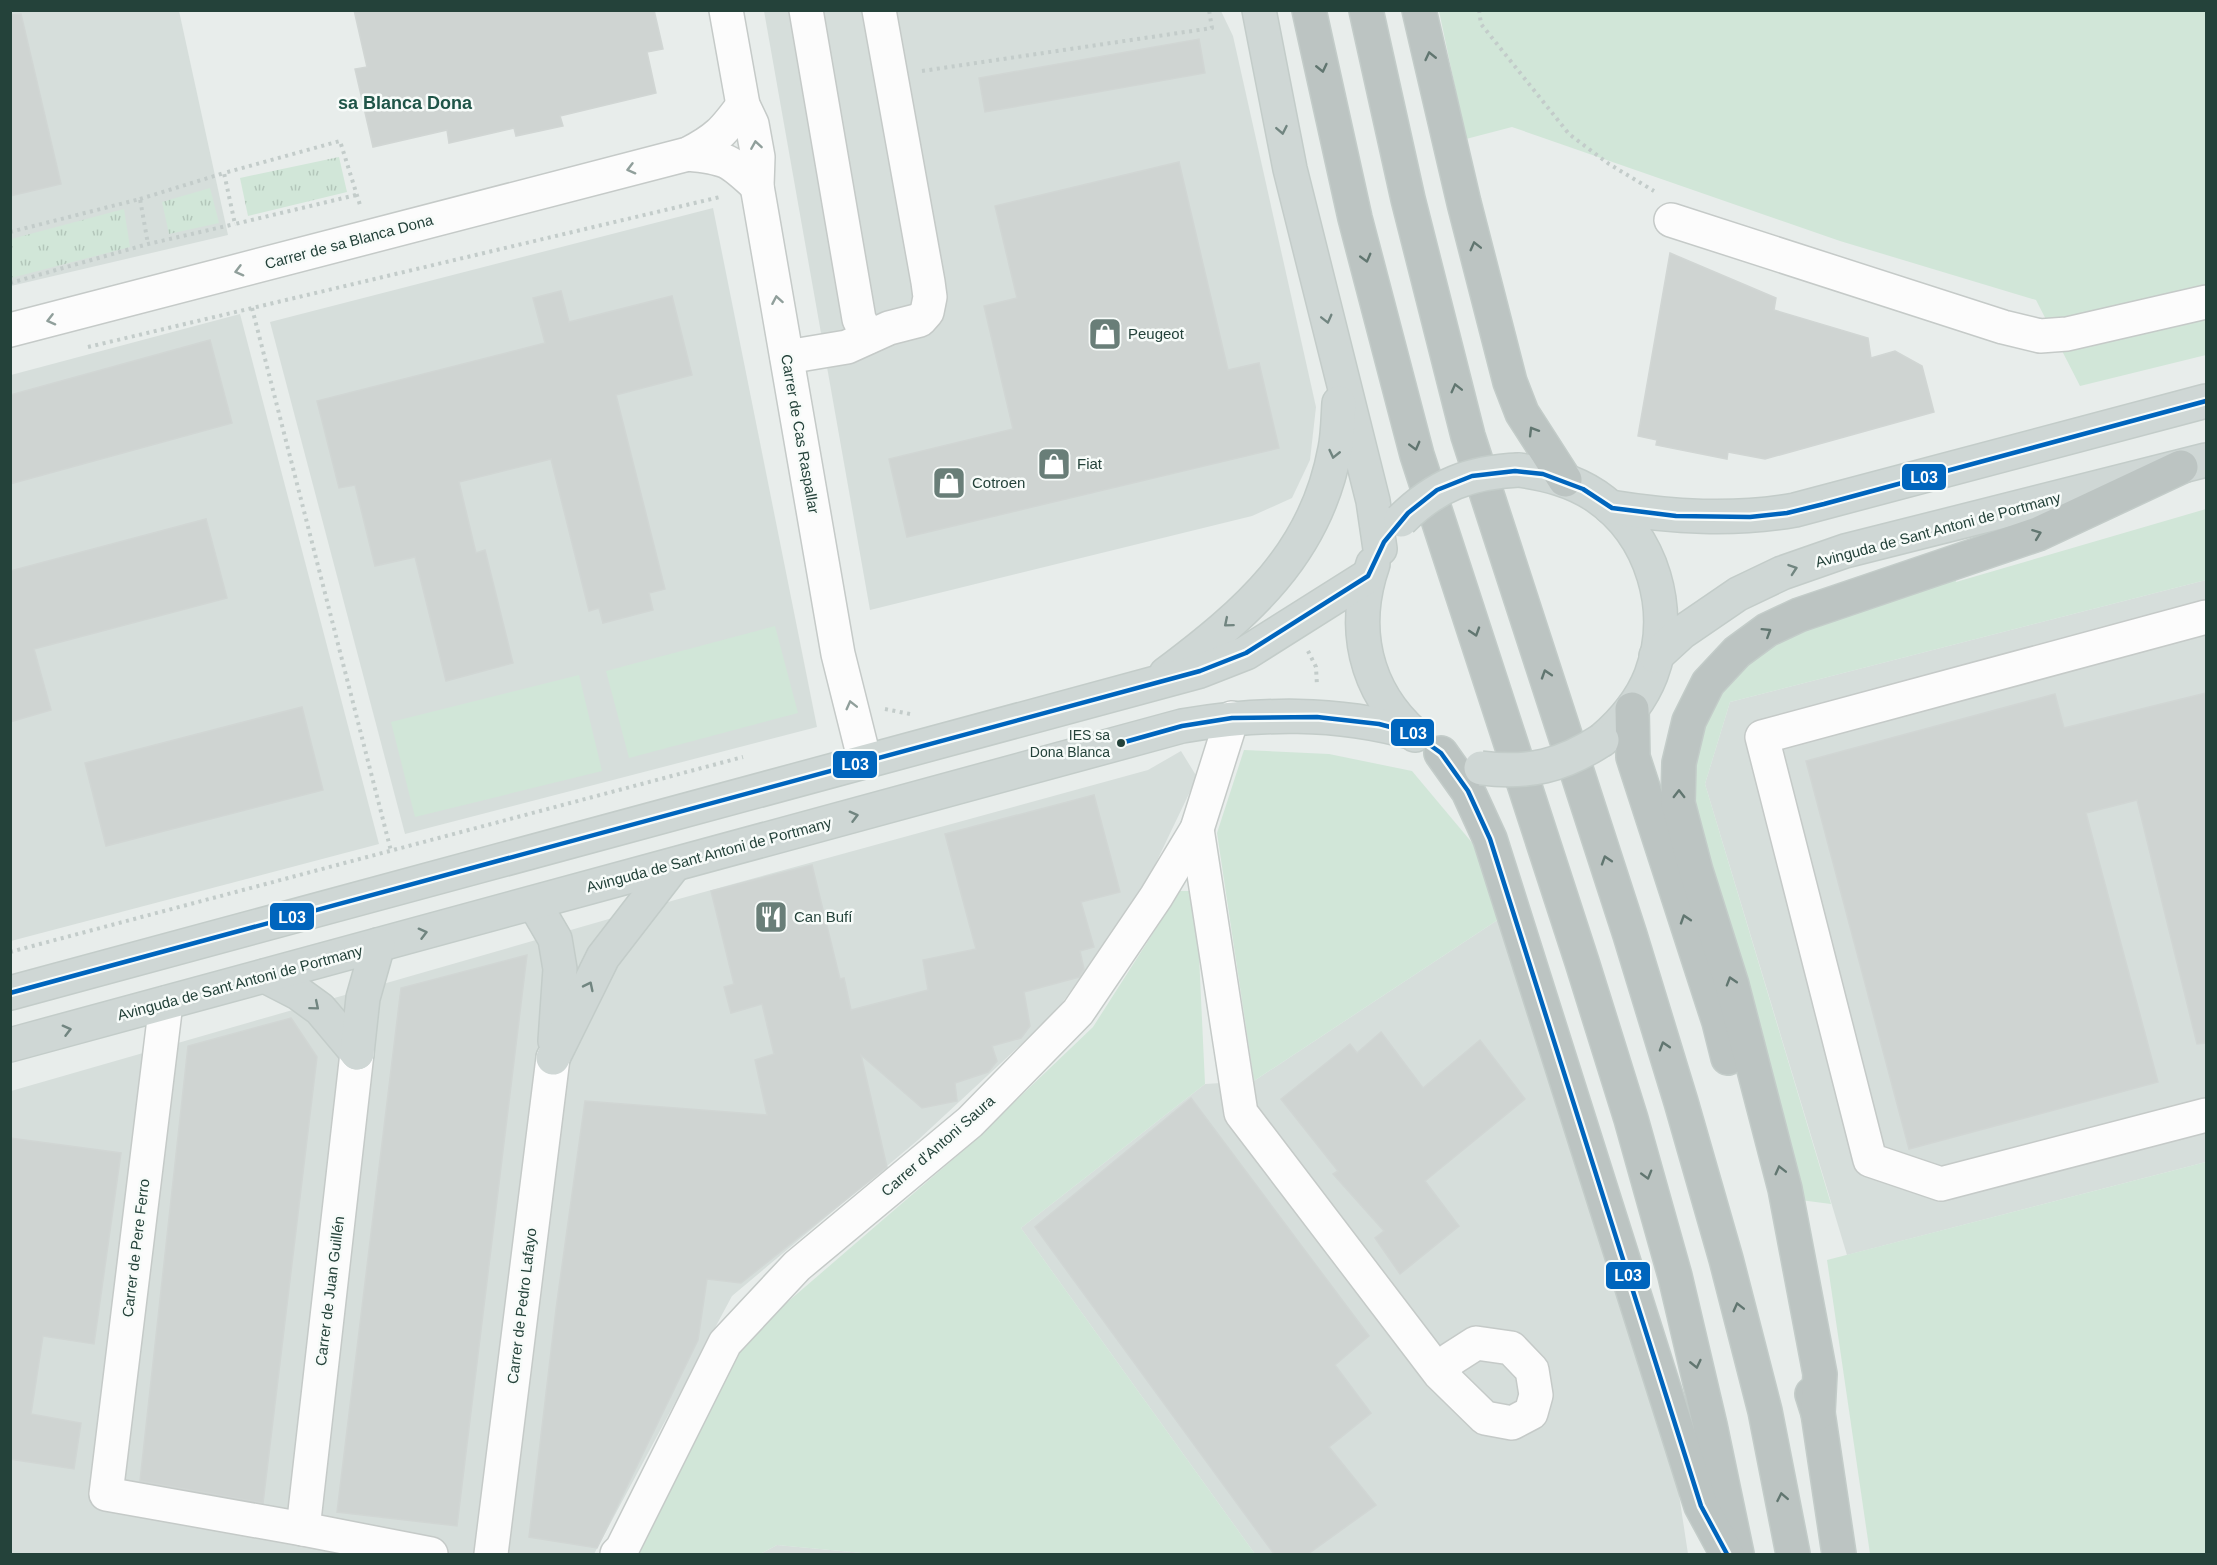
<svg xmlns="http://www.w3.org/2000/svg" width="2217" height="1565" font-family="Arial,sans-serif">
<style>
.built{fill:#d6dedb}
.grass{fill:#d1e6d8}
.park{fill:url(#park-tufts)}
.building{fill:#cfd4d2;stroke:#d1d6d4;stroke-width:1.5}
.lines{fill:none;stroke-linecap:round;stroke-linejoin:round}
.minor-casing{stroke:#c5cac8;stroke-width:36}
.major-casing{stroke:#c3ccc9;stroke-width:36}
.highway-casing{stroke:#c3ccc9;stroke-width:36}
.path{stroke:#c3ccca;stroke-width:4;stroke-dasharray:3 4.5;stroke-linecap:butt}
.minor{stroke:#fcfcfc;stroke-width:33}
.major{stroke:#cfd7d5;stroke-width:33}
.highway{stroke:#bcc4c2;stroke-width:33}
.major-bridge-casing{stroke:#c3ccc9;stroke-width:36;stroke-linecap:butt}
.major-bridge{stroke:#cfd7d5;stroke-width:33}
.bus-1-casing{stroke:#f7fbf9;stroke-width:9}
.bus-1{stroke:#0065bd;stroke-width:4.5}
.oneway{stroke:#617670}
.oneway2{stroke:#718580}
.oneway3{stroke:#909f9b}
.bus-dot{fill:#24423a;stroke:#f7fbf9;stroke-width:2}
.labels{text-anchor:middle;stroke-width:5;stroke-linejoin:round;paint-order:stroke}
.bus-label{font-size:14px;fill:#24423a;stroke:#f7fbf9;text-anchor:end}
.street-label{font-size:15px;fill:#24423a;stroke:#f7fbf9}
.poi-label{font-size:15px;fill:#24423a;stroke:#f7fbf9;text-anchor:start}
.quarter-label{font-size:18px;font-weight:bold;fill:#1f5548;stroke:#f7fbf9}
.line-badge{stroke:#f7fbf9;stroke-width:2}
.badge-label{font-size:16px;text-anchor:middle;font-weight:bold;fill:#fff}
</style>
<defs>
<pattern id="park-tufts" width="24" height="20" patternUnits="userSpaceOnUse" patternTransform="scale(1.5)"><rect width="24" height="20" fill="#d1e6d8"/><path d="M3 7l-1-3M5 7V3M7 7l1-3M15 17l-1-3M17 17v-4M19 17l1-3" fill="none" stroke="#b3c6ba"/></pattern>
</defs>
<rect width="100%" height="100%" fill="#e8edeb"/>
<!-- built -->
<g class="built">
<path d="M10,11H179L228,235L11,286Z"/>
<path d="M764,11H1221L1233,36L1316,407L1310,460L1292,498L1252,516L870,610Z"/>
<path d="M713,208L817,727L405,834L270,322Z"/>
<path d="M240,314L379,844L11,941V375Z"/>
<path d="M2206,580V1162L1847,1255L1705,784L1730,702Z"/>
<path d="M1181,751L1197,777L1141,894L1054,1014L918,1140L732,1296L594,1554H11V1091L675,900L1148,770Z"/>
<path d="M1499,919L1678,1488L1688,1554H1255L1021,1228L1205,1084L1254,1081Z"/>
<path d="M777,1545L873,1554H760Z"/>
</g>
<!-- grass -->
<g class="grass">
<path d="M1439,11H2206V355L2080,386L2036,300L1840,241L1512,127L1466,139Z"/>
<path d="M2206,509V580L1730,702L1705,784L1831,1204L1800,1200L1690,814L1698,729L1712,696L1745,660L1777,640L1954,572L1956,582Z"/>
<path d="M775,626L798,713L629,758L606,671Z"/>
<path d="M579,675L602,771L415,817L391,722Z"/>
<path d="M1244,750L1329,754L1412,771L1474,845L1499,919L1254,1081L1217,833Z"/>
<path d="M1180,891H1196L1205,1084L1021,1228L1255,1554H873L777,1545L760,1554H635L747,1337L965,1149L1093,1027Z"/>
<path d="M2206,1162V1554H1870L1827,1260Z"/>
</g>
<!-- park -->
<g class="park">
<path d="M339,157L347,192L248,216L240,178Z"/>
<path d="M210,188L219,223L169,234L162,202Z"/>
<path d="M124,209L130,247L11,278V239Z"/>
</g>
<!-- building -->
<g class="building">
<path d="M354,10H654L663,49L647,52L656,93L560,116L563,126L516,136L514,128L449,143L447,130L373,147L355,69L367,67Z"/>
<path d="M21,14L61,184L10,196V15Z"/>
<path d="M1199,39L1205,73L985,112L979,78Z"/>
<path d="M1179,162L1228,370L1259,363L1279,448L907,537L889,459L1013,429L984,306L1017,298L995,206Z"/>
<path d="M1670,253L1776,298L1774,310L1868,338L1871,358L1895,351L1922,366L1934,412L1765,459L1728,452L1727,459L1656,445L1657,440L1638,436Z"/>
<path d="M561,291L569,322L672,296L692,375L616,395L665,589L649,593L653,610L603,623L599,608L589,611L551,459L459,482L476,553L485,550L513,663L446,681L415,557L375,566L355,485L339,488L317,401L545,343L533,298Z"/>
<path d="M210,340L232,423L10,484V395Z"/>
<path d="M206,519L227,598L34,649L51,710L10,722V571Z"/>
<path d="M2206,693V1043L2197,1044L2137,800L2086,813L2158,1082L1909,1149L1806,761L2055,694L2064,728Z"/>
<path d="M302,707L323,790L106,846L85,763Z"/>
<path d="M1094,795L1120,892L1081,902L1094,947L1080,951L1084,969L1079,977L1024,992L1030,1026L1021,1038L992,1046L997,1061L988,1072L955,1083L957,1101L922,1108L861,1055L887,1167L741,1283L707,1279L698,1340L597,1548L529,1537L556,1309L585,1101L767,1115L755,1060L774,1054L762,1004L731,1013L724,987L734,984L711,891L812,865L840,979L844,978L851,1010L928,990L923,960L976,949L945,834Z"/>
<path d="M527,955L457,1526L337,1512L401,988Z"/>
<path d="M291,1018L317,1057L263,1503L140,1481L188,1046Z"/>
<path d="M1381,1032L1423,1088L1480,1040L1525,1099L1425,1181L1459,1226L1400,1274L1375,1238L1384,1231L1333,1174L1338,1171L1281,1099L1350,1044L1357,1053Z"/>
<path d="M1191,1098L1369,1336L1335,1365L1371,1413L1329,1447L1376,1505L1308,1554H1274L1035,1227Z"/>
<path d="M10,1138L121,1153L94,1344L43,1336L31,1414L81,1423L74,1469L10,1459Z"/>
</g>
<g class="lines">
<defs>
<g id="minor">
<path d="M726,10L743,105L752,124L758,157L757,186L838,654L865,762"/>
<path d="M806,10L859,319L868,337"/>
<path d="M688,154C727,158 729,160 757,186"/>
<path d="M1671,220L2003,327L2040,336L2067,334L2206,302"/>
<path d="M10,330L688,154C717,139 724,131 743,105"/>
<path d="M787,357L847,347L889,328L920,320L927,312L930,297L928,282L879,10"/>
<path d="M2206,617L1762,737L1870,1160L1941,1184L2206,1115"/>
<path d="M1197,829L1241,1113L1440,1374L1485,1418L1512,1423L1531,1413L1536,1395L1532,1370L1511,1348L1476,1343L1451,1359L1440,1374"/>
<path d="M166,1003L106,1494L303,1529L431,1554"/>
<path d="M303,1529L357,1053"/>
<path d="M491,1554L553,1058"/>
<path d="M617,1554L622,1549L725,1343L797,1266L970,1122L1078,1012L1156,897L1197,829L1232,718"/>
</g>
<g id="major">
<path d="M1259,10L1290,169L1373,501L1380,549"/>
<path d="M1519,470C1546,474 1572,480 1596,496C1653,535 1675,611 1651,675C1641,701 1623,722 1602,740"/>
<path d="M1610,507C1672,517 1733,521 1795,510L2206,401"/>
<path d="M1373,564C1351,627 1364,690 1415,735"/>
<path d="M1656,656L1681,633L1738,594L1782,573L1845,551L2206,460"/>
<path d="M1166,674C1247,613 1316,554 1335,449C1338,435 1338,418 1339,403"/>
<path d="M534,903L555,939L560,969L555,1041"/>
<path d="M265,976L298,993L320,1009L357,1053"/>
<path d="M10,993L1200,671L1246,653L1368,576"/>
<path d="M10,1045L1182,726C1259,713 1336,711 1413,733"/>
<path d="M357,1053L363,998L378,945"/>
<path d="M553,1058L603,957L674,865"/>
</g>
<g id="highway">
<path d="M1309,10L1355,218L1417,455L1582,962L1631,1119L1675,1276L1710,1425L1737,1554"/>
<path d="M1366,10L1408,199L1468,436L1630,935L1681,1102L1726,1259L1765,1411L1793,1554"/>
<path d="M1419,10L1464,203L1510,382L1522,413L1565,480"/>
<path d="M1632,709L1633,757L1719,1022L1728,1058"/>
<path d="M1441,753L1468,791L1490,839L1701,1506L1727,1554"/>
<path d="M1812,1394L1818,1413L1839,1554"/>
<path d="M1818,1413L1820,1374L1785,1189L1732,985L1696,871L1678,803L1679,763L1689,721L1708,683L1737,652L1767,630L1799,615L2038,534L2181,467"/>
</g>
</defs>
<!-- minor casing -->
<use href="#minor" class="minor-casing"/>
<!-- major casing -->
<use href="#major" class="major-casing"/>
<!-- highway casing -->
<use href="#highway" class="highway-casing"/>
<!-- path -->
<g class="path">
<path d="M1479,10L1481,24L1569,134L1609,164L1654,191"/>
<path d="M922,71L1212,28L1209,10"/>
<path d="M356,195L235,224L224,173L340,141L360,205"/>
<path d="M140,199L224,173"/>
<path d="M10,232L140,199L148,244"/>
<path d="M10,283L148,244L235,224"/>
<path d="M252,308L391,851"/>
<path d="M88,347L720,197"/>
<path d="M1308,651L1316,667L1317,686"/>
<path d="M885,709L910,714"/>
<path d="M10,952L743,757"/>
</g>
<!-- minor -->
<use href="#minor" class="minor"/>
<!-- major -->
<use href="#major" class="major"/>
<!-- highway -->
<use href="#highway" class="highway"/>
<defs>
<g id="major-bridge">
<path d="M1401,520C1436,485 1470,472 1519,470"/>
<path d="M1481,768C1529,774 1562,766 1602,740"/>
</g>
</defs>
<!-- major-bridge casing -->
<use href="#major-bridge" class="major-bridge-casing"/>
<!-- major-bridge -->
<use href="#major-bridge" class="major-bridge"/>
<defs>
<g id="bus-1">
<path d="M1121,743L1182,726L1232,718L1317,717L1379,724L1413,733L1441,753L1468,791L1490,839L1701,1506L1727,1554"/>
<path d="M10,993L1200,671L1246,653L1368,576L1384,542L1408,513L1437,490L1472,476L1515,471L1543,474L1583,489L1612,508L1676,516L1750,517L1787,513L1824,504L2206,401"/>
</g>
</defs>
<!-- bus-1 casing -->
<use href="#bus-1" class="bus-1-casing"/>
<!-- bus-1 -->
<use href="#bus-1" class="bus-1"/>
</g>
<!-- one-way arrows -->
<defs><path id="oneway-chevron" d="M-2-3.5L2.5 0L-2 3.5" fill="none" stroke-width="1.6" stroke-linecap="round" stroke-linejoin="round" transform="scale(1.5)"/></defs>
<g class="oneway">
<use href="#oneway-chevron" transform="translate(1430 56) rotate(-103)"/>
<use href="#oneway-chevron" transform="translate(1322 68) rotate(77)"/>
<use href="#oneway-chevron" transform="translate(1475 246) rotate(-104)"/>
<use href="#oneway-chevron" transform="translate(1366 258) rotate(75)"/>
<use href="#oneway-chevron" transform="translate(1456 388) rotate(-104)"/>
<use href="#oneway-chevron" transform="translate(1533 431) rotate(-121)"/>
<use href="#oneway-chevron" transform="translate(1415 446) rotate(75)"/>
<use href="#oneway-chevron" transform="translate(2037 534) rotate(-21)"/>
<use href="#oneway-chevron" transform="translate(1475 632) rotate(72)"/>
<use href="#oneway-chevron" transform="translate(1767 632) rotate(-32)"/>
<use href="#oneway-chevron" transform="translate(1546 674) rotate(-108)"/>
<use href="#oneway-chevron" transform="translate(1679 794) rotate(-90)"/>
<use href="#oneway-chevron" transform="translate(1606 860) rotate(-108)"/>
<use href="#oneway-chevron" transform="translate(1685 919) rotate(-108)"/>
<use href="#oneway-chevron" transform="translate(1731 981) rotate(-107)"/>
<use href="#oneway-chevron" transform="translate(1664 1046) rotate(-107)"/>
<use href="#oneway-chevron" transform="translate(1780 1170) rotate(-104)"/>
<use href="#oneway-chevron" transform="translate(1647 1175) rotate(74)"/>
<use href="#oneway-chevron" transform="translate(1738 1307) rotate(-104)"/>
<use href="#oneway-chevron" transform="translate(1696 1364) rotate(77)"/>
<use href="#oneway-chevron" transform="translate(1782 1497) rotate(-101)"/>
</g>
<g class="oneway2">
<use href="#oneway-chevron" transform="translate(1282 130) rotate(79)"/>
<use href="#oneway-chevron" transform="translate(1327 319) rotate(76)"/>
<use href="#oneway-chevron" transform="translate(1334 454) rotate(103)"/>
<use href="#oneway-chevron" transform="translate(1793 569) rotate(-19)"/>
<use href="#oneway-chevron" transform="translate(1228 623) rotate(140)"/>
<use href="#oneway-chevron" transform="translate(854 816) rotate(-15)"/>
<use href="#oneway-chevron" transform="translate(423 933) rotate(-15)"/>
<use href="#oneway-chevron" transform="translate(589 986) rotate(-64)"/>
<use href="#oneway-chevron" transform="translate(315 1006) rotate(40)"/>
<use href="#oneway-chevron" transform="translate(67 1030) rotate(-15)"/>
</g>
<g class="oneway3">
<use href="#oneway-chevron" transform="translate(756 145) rotate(-99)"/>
<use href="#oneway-chevron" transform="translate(631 169) rotate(165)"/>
<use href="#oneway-chevron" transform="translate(239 271) rotate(165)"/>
<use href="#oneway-chevron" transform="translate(777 300) rotate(-100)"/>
<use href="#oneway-chevron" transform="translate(51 320) rotate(166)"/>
<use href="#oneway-chevron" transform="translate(851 705) rotate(-104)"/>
</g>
<!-- icons -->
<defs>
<symbol id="shop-square" viewBox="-11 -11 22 22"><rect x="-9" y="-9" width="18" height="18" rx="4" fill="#697e78" stroke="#f7fbf9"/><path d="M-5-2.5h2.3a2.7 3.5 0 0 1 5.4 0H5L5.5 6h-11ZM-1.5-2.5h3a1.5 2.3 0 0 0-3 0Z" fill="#fff"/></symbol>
<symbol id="restaurant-square" viewBox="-11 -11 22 22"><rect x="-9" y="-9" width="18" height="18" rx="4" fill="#697e78" stroke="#f7fbf9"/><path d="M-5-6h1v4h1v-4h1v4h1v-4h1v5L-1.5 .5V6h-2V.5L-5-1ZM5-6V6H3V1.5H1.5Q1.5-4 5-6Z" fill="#fff"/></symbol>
</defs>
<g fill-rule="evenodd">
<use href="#shop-square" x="1086" y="315" width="38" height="38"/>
<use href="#shop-square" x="1035" y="445" width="38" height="38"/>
<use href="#shop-square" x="930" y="464" width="38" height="38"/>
<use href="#restaurant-square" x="752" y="898" width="38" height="38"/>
</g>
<!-- markers -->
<circle class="bus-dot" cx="1121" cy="743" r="5"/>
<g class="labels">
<!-- bus labels -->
<g class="bus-label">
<text x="1110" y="740">IES sa<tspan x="1110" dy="17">Dona Blanca</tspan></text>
</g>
<!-- street labels -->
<g class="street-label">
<text transform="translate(349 242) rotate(-15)" y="5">Carrer de sa Blanca Dona</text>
<text transform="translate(800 434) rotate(80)" y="5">Carrer de Cas Raspallar</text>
<text transform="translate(1938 530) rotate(-15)" y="5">Avinguda de Sant Antoni de Portmany</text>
<text transform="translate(709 855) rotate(-15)" y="5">Avinguda de Sant Antoni de Portmany</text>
<text transform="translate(240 983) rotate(-15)" y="5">Avinguda de Sant Antoni de Portmany</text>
<text transform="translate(938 1146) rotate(-41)" y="5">Carrer d'Antoni Saura</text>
<text transform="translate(136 1248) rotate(-83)" y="5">Carrer de Pere Ferro</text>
<text transform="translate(330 1291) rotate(-83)" y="5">Carrer de Juan Guillén</text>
<text transform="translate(522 1306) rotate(-83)" y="5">Carrer de Pedro Lafayo</text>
</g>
<!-- poi labels -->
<g class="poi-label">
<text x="1128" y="339">Peugeot</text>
<text x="1077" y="469">Fiat</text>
<text x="972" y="488">Cotroen</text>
<text x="794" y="922">Can Bufí</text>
</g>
<!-- quarter labels -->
<g class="quarter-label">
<text x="405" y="109">sa Blanca Dona</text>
</g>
</g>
<g class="line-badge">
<rect x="1901" y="463" width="46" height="28" rx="6" fill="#0065bd"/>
<rect x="1390" y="718" width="45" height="29" rx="6" fill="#0065bd"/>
<rect x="832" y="750" width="46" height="29" rx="6" fill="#0065bd"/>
<rect x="269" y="902" width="46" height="29" rx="6" fill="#0065bd"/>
<rect x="1605" y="1261" width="46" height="29" rx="6" fill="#0065bd"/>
</g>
<g class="badge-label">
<text x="1924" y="483">L03</text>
<text x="1413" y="739">L03</text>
<text x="855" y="770">L03</text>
<text x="292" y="923">L03</text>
<text x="1628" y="1281">L03</text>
</g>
<!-- border -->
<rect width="2217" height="1565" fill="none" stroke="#24423a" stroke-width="24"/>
</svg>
